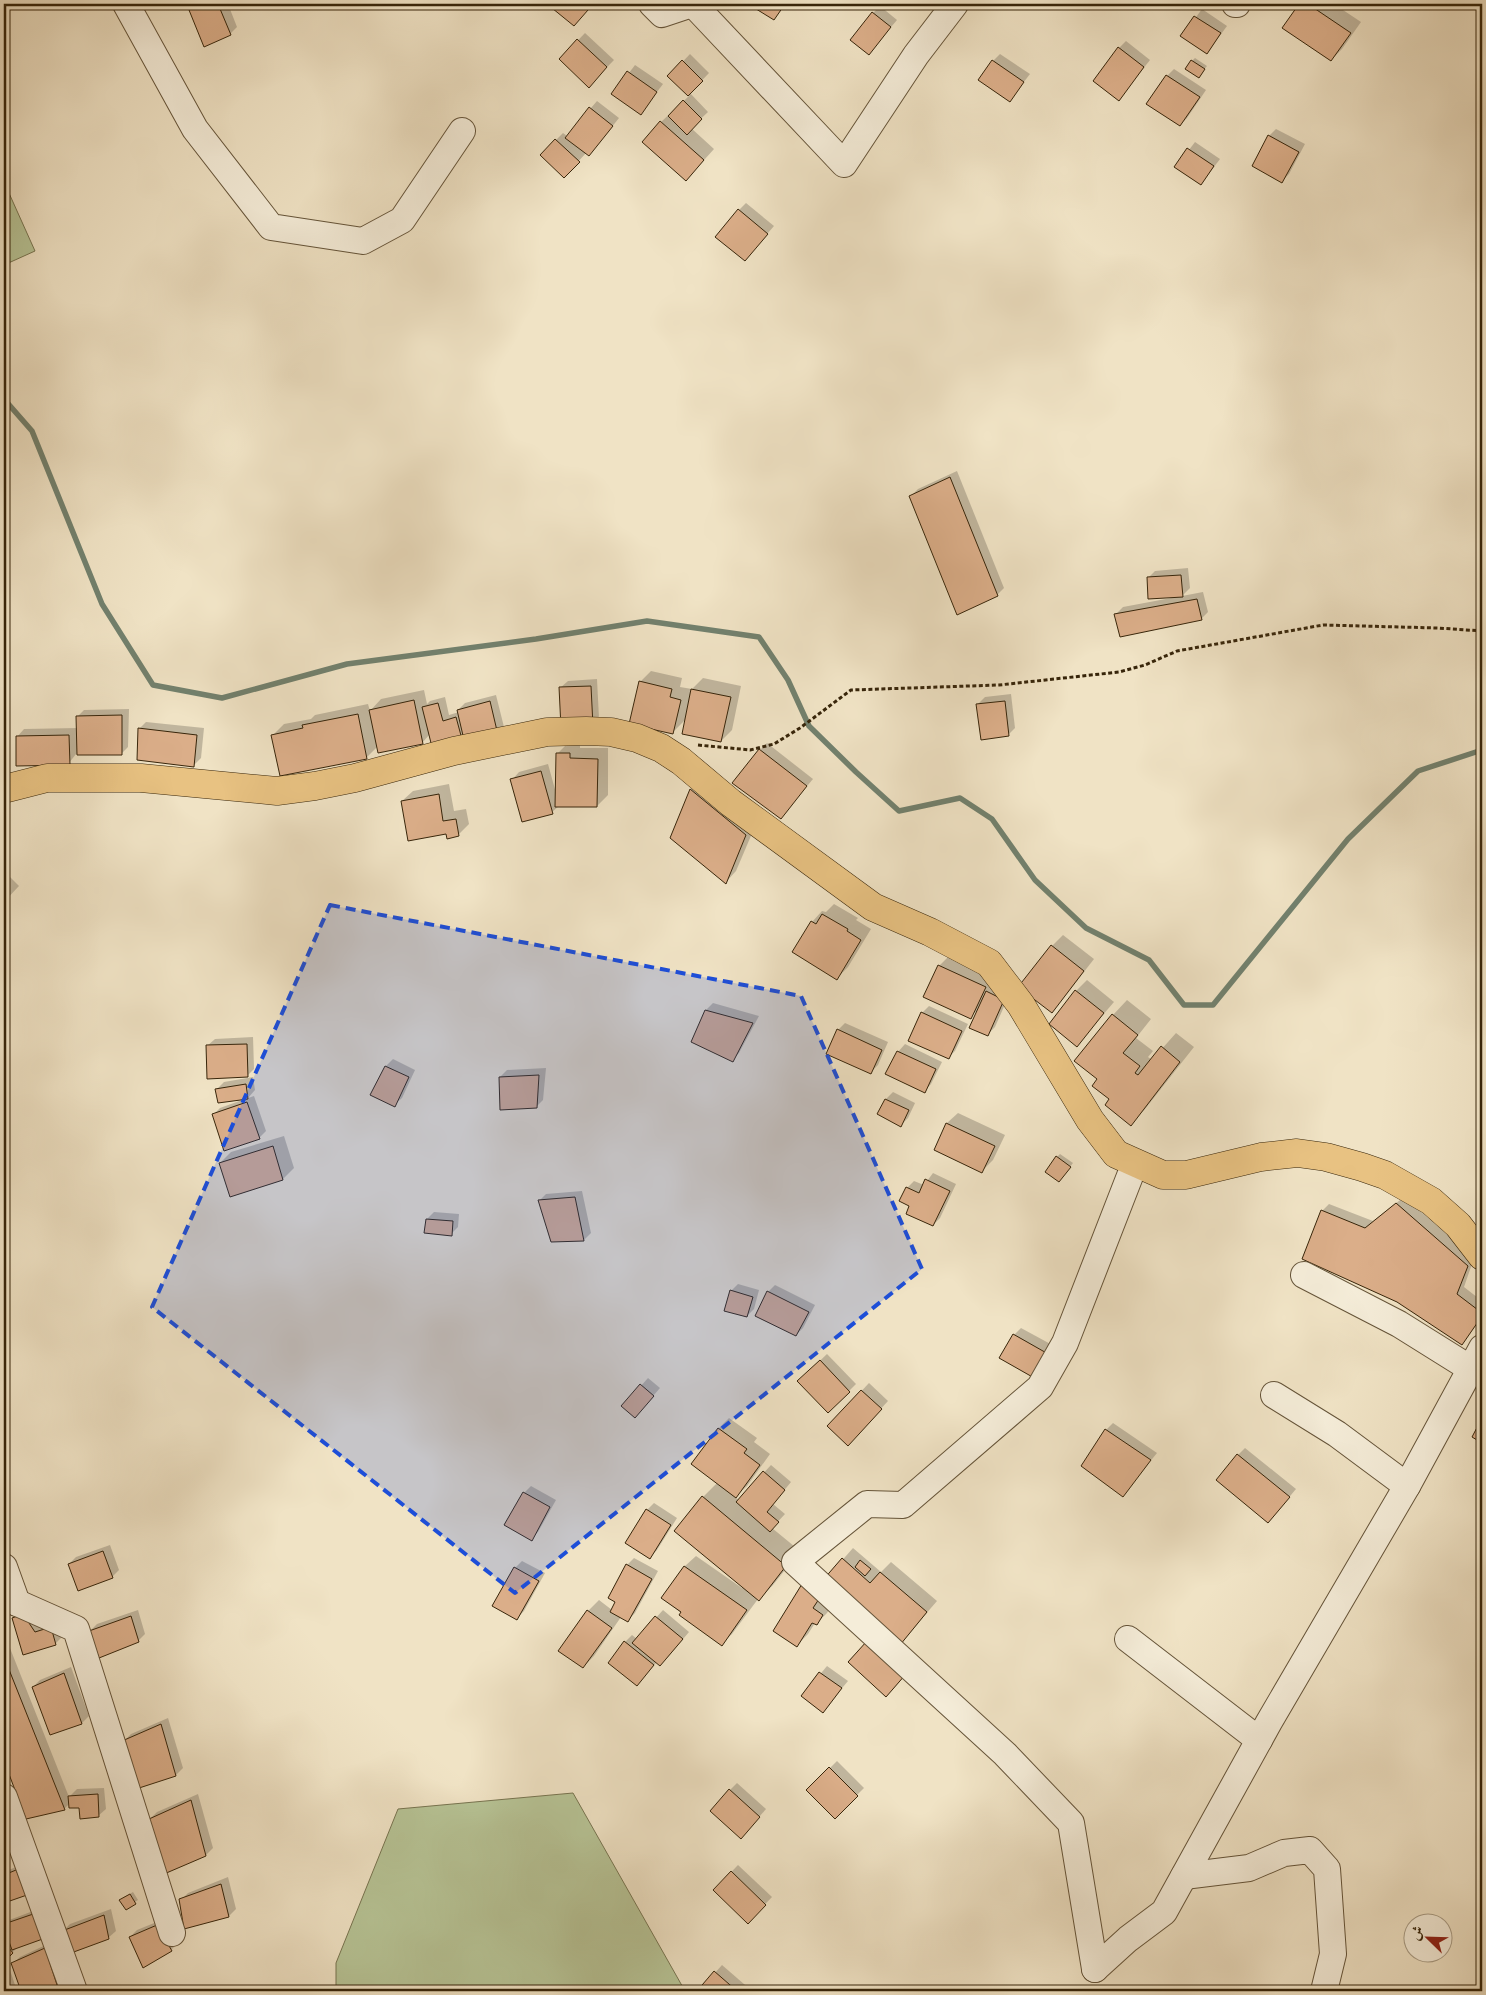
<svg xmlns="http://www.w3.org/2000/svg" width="1486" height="1995" font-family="'IM FELL English',Amiri,serif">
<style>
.green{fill:#b7c496;stroke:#777450}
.shadow{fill:#0003}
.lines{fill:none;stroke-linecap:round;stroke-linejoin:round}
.stream{stroke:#72816e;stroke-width:5.5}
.building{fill:#dbae89;stroke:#37250a}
.minor-casing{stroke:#655439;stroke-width:28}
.major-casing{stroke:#37250a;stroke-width:29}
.path{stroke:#37250a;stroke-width:3;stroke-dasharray:4 2.5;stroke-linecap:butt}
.minor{stroke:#f5edd9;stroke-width:26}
.major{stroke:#e8c282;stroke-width:28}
.marked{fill:#1d4ed8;fill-opacity:0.2;stroke:#1d4ed8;stroke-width:4;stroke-dasharray:10 6;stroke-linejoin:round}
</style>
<rect width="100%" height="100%" fill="#f0e3c5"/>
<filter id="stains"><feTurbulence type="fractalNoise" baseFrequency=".004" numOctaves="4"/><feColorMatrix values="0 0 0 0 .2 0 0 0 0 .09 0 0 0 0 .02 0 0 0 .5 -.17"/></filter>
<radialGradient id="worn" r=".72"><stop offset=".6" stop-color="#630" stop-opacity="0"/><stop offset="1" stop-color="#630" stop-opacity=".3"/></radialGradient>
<!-- green -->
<g class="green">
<path d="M4,182L35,251L4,265Z"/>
<path d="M573,1793L685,1991H336V1963L398,1809Z"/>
</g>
<!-- shadow -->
<g class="shadow">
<path d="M197,4H228L237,27L230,34L190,10Z"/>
<path d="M549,4H593L574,24Z"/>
<path d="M750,4H786L774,19Z"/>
<path d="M1300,4H1334L1361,22L1342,49L1331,60L1284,28Z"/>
<path d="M880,6L897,20L869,53L873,13Z"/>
<path d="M1202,9L1227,26L1207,53L1182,36Z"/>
<path d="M585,33L614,60L589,86L560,59Z"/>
<path d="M1126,41L1150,60L1119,99V48Z"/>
<path d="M690,54L709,73L690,93L708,112L691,128L714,149L696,169L661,122L689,96L669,76Z"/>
<path d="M1000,54L1030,74L1010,100L993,61Z"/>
<path d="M1195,58L1207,66L1199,76L1192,61Z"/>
<path d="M635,65L663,84L641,113L613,94Z"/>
<path d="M1174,69L1206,90L1187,118L1180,125L1167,76Z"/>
<path d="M597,101L619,118L595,148L586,153L564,177L541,155L563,133L567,136Z"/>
<path d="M1276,129L1305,144L1289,174L1282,181L1269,136Z"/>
<path d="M1195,142L1220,159L1201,184L1176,167Z"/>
<path d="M746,203L774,226L745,260L739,210Z"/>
<path d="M957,471L1004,588L997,595L911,496L918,489Z"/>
<path d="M1188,568L1190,588L1182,596L1203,592L1208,612L1201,619L1116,614L1123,607L1171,598L1148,578L1155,571Z"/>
<path d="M651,671L682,678L680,687L692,689L703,678L741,686L732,730L721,741L686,719L673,732L640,682Z"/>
<path d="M597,679L599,718L592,725L560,688L568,681Z"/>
<path d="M424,690L427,704L430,701L445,697L449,715L459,712L458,710L465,703L496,695L504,727L466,742L430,734L422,743L378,746L366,758L273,735L284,724L311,719L315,715L368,704L370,711L381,699Z"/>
<path d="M1011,694L1015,728L1008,735L978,704L985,697Z"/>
<path d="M129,709L128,747L121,754H76L69,763L17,737L24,729L78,728L77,717L84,710Z"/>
<path d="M146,722L204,728L201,758L194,765L139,729Z"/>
<path d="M568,743H580V748H608V795L597,806H559L552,812L512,780L519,772L548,764L556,793L557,754Z"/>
<path d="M767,743L813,779L787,810L760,750Z"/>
<path d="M702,779L756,824L736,871L726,882L672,837L691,789Z"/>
<path d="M449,784L454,811L466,809L469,824L458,835L447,832L402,801L413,791Z"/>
<path d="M4,871L19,886L4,902Z"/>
<path d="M834,904L858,918L856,920L871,929L848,967L837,978L812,922L822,911L826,912Z"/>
<path d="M1063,935L1094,959L1062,1000L1051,1011L1052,946Z"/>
<path d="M950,955L996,976L990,989L994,985L1010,993L995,1027L988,1034L979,1009L970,1017L939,966Z"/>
<path d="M1087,980L1114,1002L1077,1045L1076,991Z"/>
<path d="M1127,1000L1151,1019L1136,1038L1153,1051L1148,1057L1152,1060L1176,1033L1194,1047L1145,1109L1131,1124L1111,1099L1099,1079L1113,1015Z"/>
<path d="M713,1003L759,1016L739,1053L732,1060L706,1010Z"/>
<path d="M929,1006L968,1024L955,1051L948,1058L922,1013Z"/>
<path d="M845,1023L888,1042L878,1065L871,1072L838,1030Z"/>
<path d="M253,1037L254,1069L247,1076L207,1046L215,1039Z"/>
<path d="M905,1044L942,1062L931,1084L924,1092L898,1052Z"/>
<path d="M393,1059L415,1070L402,1098L394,1105L386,1066Z"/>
<path d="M546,1068L543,1100L536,1107L500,1077L507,1070Z"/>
<path d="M253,1077L255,1090L248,1098L254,1096L266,1131L259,1138L213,1115L220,1108L242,1100L217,1089L224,1082Z"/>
<path d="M893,1092L915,1103L908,1118L901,1125L886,1099Z"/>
<path d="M958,1113L1005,1135L993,1160L982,1171L935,1149L947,1123Z"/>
<path d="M284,1136L294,1168L283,1179L220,1163L231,1152Z"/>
<path d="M1060,1154L1073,1163L1062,1177L1057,1157Z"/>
<path d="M933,1173L956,1184L940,1218L933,1225L911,1205L907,1188L914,1181L924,1185Z"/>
<path d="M582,1191L591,1233L584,1240L539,1201L546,1194Z"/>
<path d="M1404,1197L1474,1258L1464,1287L1482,1301V1317L1462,1343L1322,1211L1329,1204L1373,1221Z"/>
<path d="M434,1212L459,1214L458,1227L451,1234L427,1219Z"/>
<path d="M738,1284L759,1290L754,1309L747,1316L731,1291Z"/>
<path d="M775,1285L815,1305L803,1328L796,1335L768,1292Z"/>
<path d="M1021,1328L1056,1347L1042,1370L1014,1335Z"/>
<path d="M827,1354L856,1384L828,1412L799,1381Z"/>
<path d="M648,1378L660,1388L635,1417L623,1406Z"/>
<path d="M869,1383L888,1401L855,1437L829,1426Z"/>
<path d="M729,1418L757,1438L754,1442L770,1454L747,1486L735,1497L739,1500L771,1465L791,1482L773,1504L785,1514L772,1528L800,1551L773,1585L759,1599H758L732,1634L721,1644L662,1598L685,1566L696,1556L742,1588L743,1587L703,1497L717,1483L692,1464L719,1428Z"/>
<path d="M1113,1423L1157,1453L1123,1495L1083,1465L1106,1430Z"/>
<path d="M1245,1448L1296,1489L1275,1514L1238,1455Z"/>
<path d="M531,1486L556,1500L538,1532L531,1539L524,1493Z"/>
<path d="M654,1503L677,1518L657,1550L650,1557L647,1510Z"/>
<path d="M110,1545L119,1570L112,1577L69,1564L76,1557Z"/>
<path d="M853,1548L881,1572L891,1562L937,1601L900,1644L833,1604L827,1613L816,1624L815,1623L808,1634L797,1645L824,1581Z"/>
<path d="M634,1558L658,1571L635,1613L628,1620L621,1617L594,1656L583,1667L588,1611L599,1600L612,1610L617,1601L627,1565Z"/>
<path d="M522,1561L545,1573L524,1611L517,1618L515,1568Z"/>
<path d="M138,1610L145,1634L138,1641L90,1631L97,1624Z"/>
<path d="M663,1610L689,1632L667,1658L657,1662L637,1684L625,1642L632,1635L637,1639Z"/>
<path d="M20,1611L62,1637L55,1644L24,1654L13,1618Z"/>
<path d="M4,1633L69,1797L77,1789L104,1788L106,1809L98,1816L81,1806L70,1803L64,1809L27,1818L4,1757Z"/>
<path d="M827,1666L848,1681L823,1711L802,1696Z"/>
<path d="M71,1667L89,1716L82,1723L51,1734L33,1687L40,1680Z"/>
<path d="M168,1718L183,1768L176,1775L124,1741L131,1734Z"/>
<path d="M837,1761L864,1788L835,1817L808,1790Z"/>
<path d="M737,1783L766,1809L748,1830L730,1790Z"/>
<path d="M198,1794L213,1848L206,1855L150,1819L157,1812Z"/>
<path d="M23,1864L26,1894L4,1902V1872Z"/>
<path d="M738,1865L772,1897L755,1915L714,1890Z"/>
<path d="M228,1877L236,1909L229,1916L185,1927L181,1900L188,1893Z"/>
<path d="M133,1892L138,1900L126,1908L124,1897Z"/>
<path d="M49,1905L14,1948L16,1949L6,1958L17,1991H4V1942L7,1940L11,1944L8,1934L4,1935V1922Z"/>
<path d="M111,1909L116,1931L108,1938L63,1931L70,1924Z"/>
<path d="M164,1919L178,1943L171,1950L130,1937L137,1930Z"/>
<path d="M52,1942L69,1991H22L12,1964L20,1957Z"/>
<path d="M722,1965L752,1991H699Z"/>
</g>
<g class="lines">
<!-- stream -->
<path class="stream" d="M4,399L32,431L102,604L153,685L222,698L347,664L536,639L647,621L759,637L788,680L809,726L856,772L899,811L960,798L992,819L1035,880L1086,928L1149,960L1184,1005H1213L1348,839L1418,771L1482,750"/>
</g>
<!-- building -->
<g class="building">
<path d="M203,4H218L231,35L204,47L189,10Z"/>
<path d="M547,4H580L588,10L574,26Z"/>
<path d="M748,4H785L774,20Z"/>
<path d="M1299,4H1308L1351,33L1331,61L1282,28Z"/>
<path d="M872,12L891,27L869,55L850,40Z"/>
<path d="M1194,16L1221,33L1207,54L1180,36Z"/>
<path d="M577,39L607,67L589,88L559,59Z"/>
<path d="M1118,47L1144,67L1119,101L1093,81Z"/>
<path d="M682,60L703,81L688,96L667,76Z"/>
<path d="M992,60L1024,82L1010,102L978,80Z"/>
<path d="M1191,60L1205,69L1199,78L1185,69Z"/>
<path d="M627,71L657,92L641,115L611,94Z"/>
<path d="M1166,75L1200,97L1180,126L1146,104Z"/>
<path d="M683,100L702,119L687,135L668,116Z"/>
<path d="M589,107L613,126L589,156L565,138Z"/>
<path d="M660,121L704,160L686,181L642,142Z"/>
<path d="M1268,135L1299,152L1282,183L1252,166Z"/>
<path d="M555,139L580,162L564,178L540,155Z"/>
<path d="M1187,148L1214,166L1201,185L1174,167Z"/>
<path d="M738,209L768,234L745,261L715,237Z"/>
<path d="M950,477L998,596L957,615L909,496Z"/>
<path d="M1181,575L1183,597L1148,599L1147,577Z"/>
<path d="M1197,599L1202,620L1120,637L1114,614Z"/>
<path d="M639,681L672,689L670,697L681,700L673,734L629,724Z"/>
<path d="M591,686L593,726L561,728L559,687Z"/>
<path d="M691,689L731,697L721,742L682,734Z"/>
<path d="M414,700L423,744L378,753L369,710Z"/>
<path d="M490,701L498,735L465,744L457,710Z"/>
<path d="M1005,701L1009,736L981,740L976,704Z"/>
<path d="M438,703L443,721L456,717L463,743L433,751L422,707Z"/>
<path d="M358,714L367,759L280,776L271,735L303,728L302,725Z"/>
<path d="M122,715V755H77L76,716Z"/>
<path d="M138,728L197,735L194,767L137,760Z"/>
<path d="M69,735L70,765L16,766V736Z"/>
<path d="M759,749L807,786L781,819L732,783Z"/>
<path d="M556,753H570V758L598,759L597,807H555Z"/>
<path d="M541,771L553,814L522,822L510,779Z"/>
<path d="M690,789L746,835L726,884L670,838Z"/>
<path d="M439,794L443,821L456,819L459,836L447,839L446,834L408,841L401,801Z"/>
<path d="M822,914L848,929L847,931L861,940L837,980L792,952L811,921L816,924Z"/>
<path d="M1051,945L1084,971L1052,1013L1018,987Z"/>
<path d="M938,965L986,987L971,1019L923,997Z"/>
<path d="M1075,990L1104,1013L1077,1047L1049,1024Z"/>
<path d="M986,991L1004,1000L988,1036L969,1028Z"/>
<path d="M705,1010L753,1023L733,1062L691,1042Z"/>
<path d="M921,1012L962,1031L949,1059L908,1041Z"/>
<path d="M1112,1014L1138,1035L1123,1053L1140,1066L1135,1073L1138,1075L1161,1046L1180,1062L1131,1126L1105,1105L1109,1099L1092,1086L1097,1079L1074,1061Z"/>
<path d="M837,1029L882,1050L871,1074L826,1054Z"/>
<path d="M247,1044L248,1077L207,1079L206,1045Z"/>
<path d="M897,1051L936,1069L925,1093L885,1074Z"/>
<path d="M385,1066L409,1077L395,1107L370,1095Z"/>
<path d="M539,1075L537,1108L500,1110L499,1077Z"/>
<path d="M246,1084L248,1099L218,1103L215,1089Z"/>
<path d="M885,1099L909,1110L901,1127L877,1114Z"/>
<path d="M247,1102L260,1139L224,1151L212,1114Z"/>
<path d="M946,1123L995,1146L982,1173L934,1150Z"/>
<path d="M273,1146L283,1180L230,1197L219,1163Z"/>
<path d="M1056,1156L1071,1167L1059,1182L1045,1172Z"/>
<path d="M925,1179L950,1191L933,1226L906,1214L909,1206L899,1201L906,1187L919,1193Z"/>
<path d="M575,1197L584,1241L551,1242L538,1200Z"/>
<path d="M1396,1203L1468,1266L1457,1294L1482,1313V1316L1462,1345L1397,1302L1302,1259L1321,1210L1365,1228Z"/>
<path d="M426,1219L453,1221L452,1236L424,1233Z"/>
<path d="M730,1290L753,1297L747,1317L724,1311Z"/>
<path d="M767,1291L809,1312L796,1336L755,1316Z"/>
<path d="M1013,1334L1050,1355L1036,1379L999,1358Z"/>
<path d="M820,1360L850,1392L828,1413L797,1381Z"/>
<path d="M640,1384L654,1396L635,1418L621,1406Z"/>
<path d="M861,1390L882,1409L848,1446L827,1426Z"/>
<path d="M1482,1418V1443L1472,1437Z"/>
<path d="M718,1428L747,1449L744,1453L760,1465L736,1498L691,1464Z"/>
<path d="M1105,1429L1151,1460L1123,1497L1081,1466Z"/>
<path d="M1237,1454L1290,1497L1268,1523L1216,1480Z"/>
<path d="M763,1471L785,1490L767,1512L779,1522L770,1532L736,1502Z"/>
<path d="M523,1492L550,1507L532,1541L504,1525Z"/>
<path d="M702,1496L786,1566L759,1601L674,1531Z"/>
<path d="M646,1509L671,1525L650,1559L625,1543Z"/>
<path d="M103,1551L113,1578L78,1591L68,1564Z"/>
<path d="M842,1558L870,1583L880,1572L927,1612L900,1645L823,1580Z"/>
<path d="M860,1560L871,1569L865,1576L855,1567Z"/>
<path d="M626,1564L652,1579L628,1622L610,1612L615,1602L608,1598Z"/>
<path d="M684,1566L747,1610L722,1646L679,1615L681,1612L661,1598Z"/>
<path d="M514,1567L539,1581L517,1620L492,1606Z"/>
<path d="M802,1584L821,1596L813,1608L823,1615L817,1625L812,1623L797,1647L773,1631Z"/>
<path d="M587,1610L612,1628L583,1668L558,1651Z"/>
<path d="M23,1614L35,1632L51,1627L56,1645L23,1655L12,1618Z"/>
<path d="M131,1616L139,1642L99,1658L89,1631Z"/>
<path d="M655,1616L683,1639L660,1666L632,1643Z"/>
<path d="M624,1641L654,1665L637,1686L608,1663Z"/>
<path d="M867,1641L906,1674L886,1697L848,1662Z"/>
<path d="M4,1657L65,1810L26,1819L4,1761Z"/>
<path d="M819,1672L842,1688L823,1713L801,1696Z"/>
<path d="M64,1673L82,1724L50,1735L32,1687Z"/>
<path d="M161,1724L176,1776L136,1789L122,1741Z"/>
<path d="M829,1767L858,1796L835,1819L806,1790Z"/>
<path d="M729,1789L760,1817L741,1839L710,1811Z"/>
<path d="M98,1794L99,1817L80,1819L79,1808H69L68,1796Z"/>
<path d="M191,1800L206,1856L164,1874L149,1819Z"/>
<path d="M16,1870L27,1895L4,1903V1875Z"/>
<path d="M731,1871L766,1905L748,1924L713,1890Z"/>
<path d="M221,1884L229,1917L184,1929L179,1899Z"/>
<path d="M130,1894L136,1904L126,1910L119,1900Z"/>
<path d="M42,1911L51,1936L12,1950L7,1936L4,1937V1924Z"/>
<path d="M104,1915L109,1939L71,1953L62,1931Z"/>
<path d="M157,1925L172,1951L143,1968L129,1937Z"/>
<path d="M4,1942L13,1953L6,1960L4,1957Z"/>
<path d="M45,1948L59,1991H21L11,1963Z"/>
<path d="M714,1971L737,1991H697Z"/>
</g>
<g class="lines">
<defs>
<g id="minor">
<path d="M126,4L195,129L271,227L363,241L402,220L462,131"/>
<path d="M652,4L662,14L692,4"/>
<path d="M693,4L844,164L916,55L955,4"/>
<path d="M1235,4H1237"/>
<path d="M1304,1275L1399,1324L1471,1369"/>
<path d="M1274,1395L1337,1434L1407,1486"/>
<path d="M4,1567L17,1603"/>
<path d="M4,1597L76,1629L172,1933"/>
<path d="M1128,1639L1259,1740"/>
<path d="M4,1797L74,1991"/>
<path d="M1184,1876L1249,1868L1284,1853L1310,1850L1327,1869L1333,1954L1324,1991"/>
<path d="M1095,1969L1071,1823L1005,1754L795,1562L867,1504L903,1505L1040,1387L1065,1343L1135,1163"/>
<path d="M1095,1969L1128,1939L1164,1912L1269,1722L1407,1486L1482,1348"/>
</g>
<path id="major" d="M4,789L47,778H141L277,791L315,786L355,778L454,751L547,732L586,731L611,732L637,738L661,748L681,761L731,803L873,907L930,932L989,963L1021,1005L1090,1120L1116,1154L1163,1175H1186L1261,1157L1297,1153L1326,1157L1362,1167L1385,1175L1431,1201L1458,1225L1482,1256"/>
</defs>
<!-- minor casing -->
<use href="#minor" class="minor-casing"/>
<!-- major casing -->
<use href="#major" class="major-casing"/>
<!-- path -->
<path class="path" d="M698,745L750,750L774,744L800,728L851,690L999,685L1119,672L1145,665L1177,651L1323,625L1438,628L1482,631"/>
<!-- minor -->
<use href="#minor" class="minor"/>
<!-- major -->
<use href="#major" class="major"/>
</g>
<!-- marked area -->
<path class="marked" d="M330,905L801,996L922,1269L515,1593L152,1307Z"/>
<!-- margin -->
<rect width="1486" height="1995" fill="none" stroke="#f0e3c5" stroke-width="20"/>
<rect x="5" y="5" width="1476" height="1985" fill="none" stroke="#37250a" stroke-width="2.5"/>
<rect x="10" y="10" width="1466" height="1975" fill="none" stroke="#37250a"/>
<!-- north arrow -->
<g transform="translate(1428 1938) rotate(293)"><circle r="24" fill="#f5edd9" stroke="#a99d86"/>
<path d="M0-4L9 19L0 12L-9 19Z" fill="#8f2418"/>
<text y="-8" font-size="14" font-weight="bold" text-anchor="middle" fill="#37250a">ش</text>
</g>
<rect width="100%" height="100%" filter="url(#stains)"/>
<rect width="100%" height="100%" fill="url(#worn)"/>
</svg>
